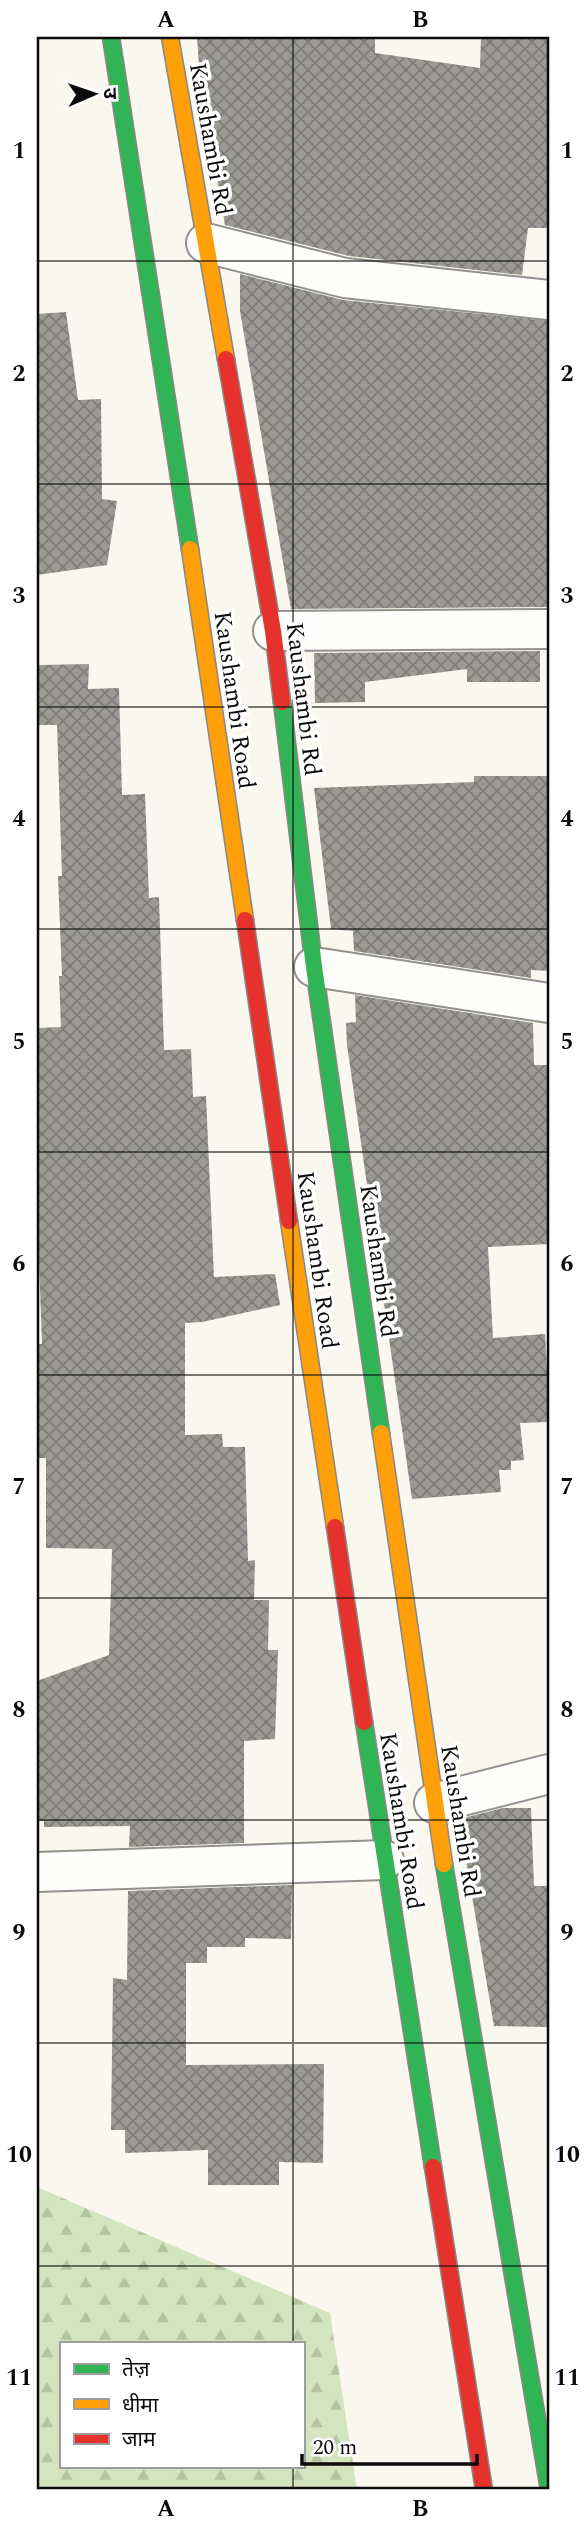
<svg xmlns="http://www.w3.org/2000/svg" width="586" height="2527" font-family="Spectral,'Noto Sans Devanagari',serif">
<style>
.forest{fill:url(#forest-firs);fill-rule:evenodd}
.building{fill:url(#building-cross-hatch)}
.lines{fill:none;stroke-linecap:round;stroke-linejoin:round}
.street-casing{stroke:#93918d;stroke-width:42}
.fast-casing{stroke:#898884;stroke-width:19}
.slow-casing{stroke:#898884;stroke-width:19}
.jam-casing{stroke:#898884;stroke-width:19}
.street{stroke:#fefefc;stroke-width:38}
.fast{stroke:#30b455;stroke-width:16}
.slow{stroke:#ff9f0a;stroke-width:16}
.jam{stroke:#e5322d;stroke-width:16}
.grid{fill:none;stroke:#0b0b0b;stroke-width:2;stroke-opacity:0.55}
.labels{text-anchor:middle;stroke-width:7;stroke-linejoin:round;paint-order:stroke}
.street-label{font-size:24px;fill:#0b0b0b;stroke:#fff}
.neatline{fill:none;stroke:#0b0b0b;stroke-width:2.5}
.grid-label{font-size:23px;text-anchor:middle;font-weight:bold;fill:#0b0b0b}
</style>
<defs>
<pattern id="forest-firs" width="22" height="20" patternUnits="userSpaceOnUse" patternTransform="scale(1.75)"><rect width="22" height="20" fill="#d3e5be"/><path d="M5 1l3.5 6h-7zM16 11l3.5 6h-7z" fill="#b4c3a2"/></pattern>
<pattern id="building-cross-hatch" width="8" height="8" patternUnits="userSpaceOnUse" patternTransform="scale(1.75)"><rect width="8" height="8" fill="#9c9a95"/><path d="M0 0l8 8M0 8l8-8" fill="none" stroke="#7d7c78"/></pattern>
</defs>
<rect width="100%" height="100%" fill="#faf7ee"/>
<!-- forest -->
<path class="forest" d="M37,2187L330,2313L357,2490H37ZM61,2343H303V2466H61Z"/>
<!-- building -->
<g class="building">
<path d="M197,37H375V53L480,68L481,37H549V228H528L522,275L349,256L225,225L200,81Z"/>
<path d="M240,274L343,300L549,321V570L547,607L291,609L240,311Z"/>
<path d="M66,312L78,400L101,399L102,499L117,501L107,565L37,575V314Z"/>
<path d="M540,651V682H467V669L365,682V702L315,703L314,653Z"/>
<path d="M89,664L88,689L119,688L122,795L145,794L149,898L159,897L164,1050L191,1049L193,1097L206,1096L214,1277L275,1274L280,1305L202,1322L185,1323V1435L222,1434L223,1447H245L248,1561L255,1560L254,1600H269L268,1650H278L275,1739L244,1741V1843L129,1847L130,1826L44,1827V1821H37V1681L109,1655L112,1549L46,1548V1458H37V1344H42L37,1207V1028L61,1027L59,976H62L58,876H62L57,725H37V665Z"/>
<path d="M474,776H549V971L531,970V978L354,951L353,931L331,929L314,788L474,782Z"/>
<path d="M355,995L533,1023L534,1065H549V1244L488,1247L493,1338L545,1334L547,1368H549V1422L520,1423L524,1460L511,1461V1470H499L501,1492L412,1499L347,1045L346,1023L356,1022Z"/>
<path d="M503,1808H531L534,1886H549V2027L494,2026L459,1819Z"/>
<path d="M292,1885L291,1939L245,1938V1947H207V1963H186V2065L324,2064L323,2163L279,2162V2185H208V2150L125,2153V2130H111L113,1978L127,1980L128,1891Z"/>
</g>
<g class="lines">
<defs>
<g id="street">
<path d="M206,243L345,278L549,300"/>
<path d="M273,631L549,629"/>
<path d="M314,967L549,1003"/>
<path d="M434,1803L549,1774"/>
<path d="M37,1872L384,1860"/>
</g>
<g id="fast">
<path d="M111,37L190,549"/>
<path d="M282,702L314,967L381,1433"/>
<path d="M364,1722L433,2167"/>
<path d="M444,1864L549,2490"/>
</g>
<g id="slow">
<path d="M170,37L226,359"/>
<path d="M190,549L245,920"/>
<path d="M289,1221L335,1527"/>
<path d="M381,1433L444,1864"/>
</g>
<g id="jam">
<path d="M226,359L273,631L282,702"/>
<path d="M245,920L289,1221"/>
<path d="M335,1527L364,1722"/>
<path d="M433,2167L484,2490"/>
</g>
</defs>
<!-- street casing -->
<use href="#street" class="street-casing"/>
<!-- fast casing -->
<use href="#fast" class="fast-casing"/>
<!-- slow casing -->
<use href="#slow" class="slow-casing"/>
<!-- jam casing -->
<use href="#jam" class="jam-casing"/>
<!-- street -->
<use href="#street" class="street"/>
<!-- fast -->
<use href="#fast" class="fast"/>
<!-- slow -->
<use href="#slow" class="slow"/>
<!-- jam -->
<use href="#jam" class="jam"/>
</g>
<!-- grid -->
<path class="grid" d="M293,37V2343M37,261H549M37,484H549M37,707H549M37,929H549M37,1152H549M37,1375H549M37,1598H549M37,1820H549M37,2043H549M37,2266H549M293,2466V2490"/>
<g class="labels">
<!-- street labels -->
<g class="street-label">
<text transform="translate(211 139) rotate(80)" y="8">Kaushambi Rd</text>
<text transform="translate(304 699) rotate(83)" y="8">Kaushambi Rd</text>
<text transform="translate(235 700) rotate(82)" y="8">Kaushambi Road</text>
<text transform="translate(318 1260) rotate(82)" y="8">Kaushambi Road</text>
<text transform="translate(379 1261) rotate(82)" y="8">Kaushambi Rd</text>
<text transform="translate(402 1821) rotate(81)" y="8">Kaushambi Road</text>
<text transform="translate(461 1821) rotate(81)" y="8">Kaushambi Rd</text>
</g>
</g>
<!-- border -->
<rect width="586" height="2527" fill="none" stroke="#ffffff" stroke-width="77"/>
<!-- legend -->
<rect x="60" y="2342" width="245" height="126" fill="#ffffff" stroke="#9d9d9d" stroke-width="2"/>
<rect x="74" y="2364" width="35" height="10" fill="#30b455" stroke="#9d9d9d" stroke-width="2"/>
<text x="122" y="2376" font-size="21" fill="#0b0b0b">तेज़</text>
<rect x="74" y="2399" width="35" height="10" fill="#ff9f0a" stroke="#9d9d9d" stroke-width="2"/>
<text x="122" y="2412" font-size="21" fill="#0b0b0b">धीमा</text>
<rect x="74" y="2434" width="35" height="10" fill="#e5322d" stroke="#9d9d9d" stroke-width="2"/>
<text x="122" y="2446" font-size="21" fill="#0b0b0b">जाम</text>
<!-- north arrow -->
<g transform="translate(94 94) rotate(88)" stroke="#ffffff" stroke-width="5" paint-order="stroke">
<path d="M0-5L12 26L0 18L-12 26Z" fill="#0b0b0b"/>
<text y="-10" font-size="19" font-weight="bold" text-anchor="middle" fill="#0b0b0b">उ</text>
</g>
<!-- scale -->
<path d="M302 2454v10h175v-10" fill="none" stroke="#0b0b0b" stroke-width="3.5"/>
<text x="313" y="2454" font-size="21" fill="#0b0b0b" stroke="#ffffff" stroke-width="5" paint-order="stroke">20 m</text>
<rect x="38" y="38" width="510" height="2450" class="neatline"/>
<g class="grid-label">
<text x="166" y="27">A</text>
<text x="420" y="27">B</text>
<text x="19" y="158">1</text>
<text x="567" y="158">1</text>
<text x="19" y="381">2</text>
<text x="567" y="381">2</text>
<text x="19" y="603">3</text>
<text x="567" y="603">3</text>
<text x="19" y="826">4</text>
<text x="567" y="826">4</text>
<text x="19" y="1049">5</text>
<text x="567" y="1049">5</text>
<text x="19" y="1271">6</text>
<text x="567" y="1271">6</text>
<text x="19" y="1494">7</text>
<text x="567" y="1494">7</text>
<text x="19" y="1717">8</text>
<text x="567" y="1717">8</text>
<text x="19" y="1940">9</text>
<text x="567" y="1940">9</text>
<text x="19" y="2162">10</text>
<text x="567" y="2162">10</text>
<text x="19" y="2385">11</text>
<text x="567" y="2385">11</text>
<text x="166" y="2516">A</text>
<text x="420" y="2516">B</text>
</g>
</svg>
